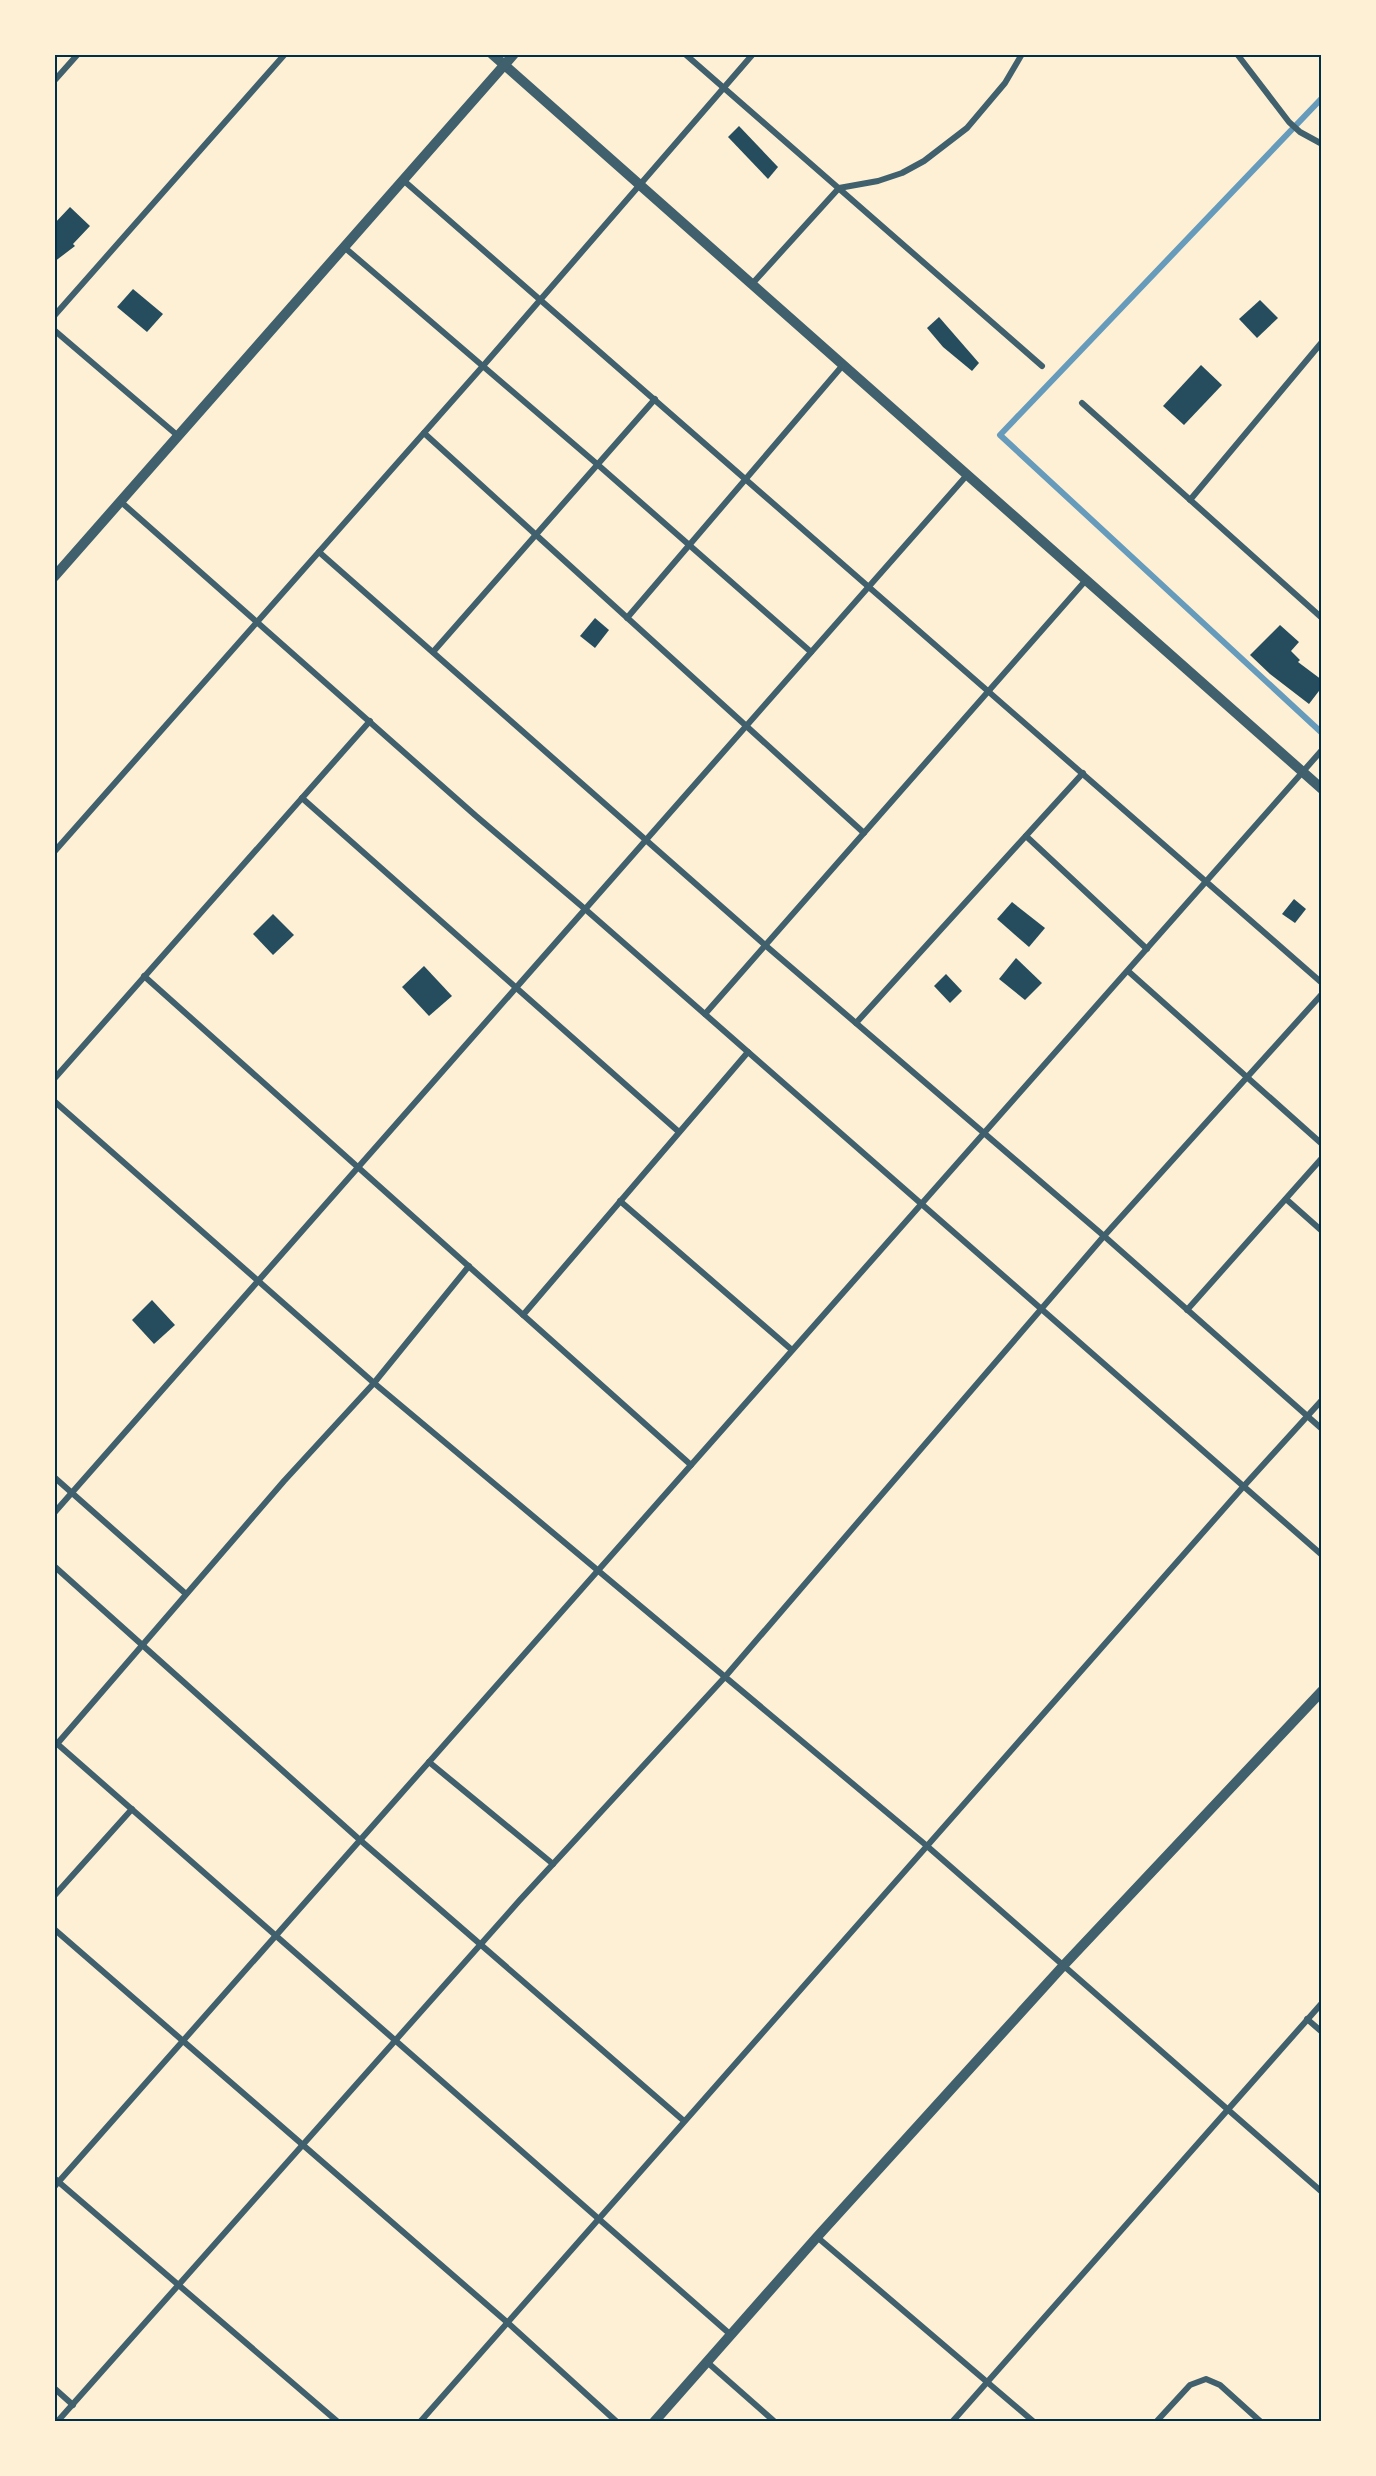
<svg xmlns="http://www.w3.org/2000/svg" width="1376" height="2476" font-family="'PT Sans Narrow',sans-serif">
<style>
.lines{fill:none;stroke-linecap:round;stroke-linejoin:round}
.stream{stroke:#669bbc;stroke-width:6}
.building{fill:#264d5e}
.minor{stroke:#3f606c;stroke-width:6}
.tertiary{stroke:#3f606c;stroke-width:10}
.neatline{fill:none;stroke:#003049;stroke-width:2}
</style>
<rect width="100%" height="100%" fill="#fdf0d5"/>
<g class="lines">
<!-- stream -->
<path class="stream" d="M1322,98L1000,435L1322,733"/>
</g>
<!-- building -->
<g class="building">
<path d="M739,126L778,167L768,179L728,137Z"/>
<path d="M70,207L90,226L73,244L75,246L54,262V224Z"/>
<path d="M133,289L163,314L147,332L117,307Z"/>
<path d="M1260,300L1278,318L1257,338L1239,319Z"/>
<path d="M939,317L979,363L972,371L943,347L927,328Z"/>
<path d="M1201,365L1222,385L1184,425L1163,406Z"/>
<path d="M595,618L609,630L595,648L580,636Z"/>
<path d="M1280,625L1299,642L1291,651L1300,660L1298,662L1322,680V687L1309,704L1270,674L1250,655Z"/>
<path d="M1294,899L1306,909L1295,923L1282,914Z"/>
<path d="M1012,902L1045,928L1029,947L997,919Z"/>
<path d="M273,914L294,935L273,955L253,934Z"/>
<path d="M1016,958L1042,983L1025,1000L999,979Z"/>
<path d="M424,966L452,996L429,1016L402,987Z"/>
<path d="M946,974L962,991L950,1003L934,986Z"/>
<path d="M152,1300L175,1325L154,1344L132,1320Z"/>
</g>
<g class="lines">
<!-- minor -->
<g class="minor">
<path d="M685,54L1042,366"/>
<path d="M1237,54L1289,122L1300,132L1322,144"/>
<path d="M54,81L78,54"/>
<path d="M403,180L1322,983"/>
<path d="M344,247L597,464L811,652"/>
<path d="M752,284L839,188L878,181L902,173L924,161L967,128L1005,83L1022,54"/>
<path d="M54,316L285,54"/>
<path d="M54,330L177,435"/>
<path d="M1082,403L1322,618"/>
<path d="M424,433L864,833"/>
<path d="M1190,500L1322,342"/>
<path d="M120,501L476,816L585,909L1322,1555"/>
<path d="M319,552L765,945L1104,1236L1322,1429"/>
<path d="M627,618L843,365"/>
<path d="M433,652L655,399"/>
<path d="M302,798L679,1132"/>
<path d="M1026,836L1147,949"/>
<path d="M54,852L483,366L753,54"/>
<path d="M1128,971L1322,1144"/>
<path d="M144,976L691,1465"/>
<path d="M705,1014L1086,580"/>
<path d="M856,1023L1083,773"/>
<path d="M54,1079L370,721"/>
<path d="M54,1101L374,1383L927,1846L1322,2192"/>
<path d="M1286,1199L1322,1231"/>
<path d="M620,1201L792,1350"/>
<path d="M1187,1310L1322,1158"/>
<path d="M523,1315L748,1052"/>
<path d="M54,1477L186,1594"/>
<path d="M54,1513L967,475"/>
<path d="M54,1566L360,1840L684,2121"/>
<path d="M54,1741L731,2335"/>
<path d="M57,1744L284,1481L374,1383L469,1266"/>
<path d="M429,1762L553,1864"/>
<path d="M54,1896L132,1809"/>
<path d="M54,1929L508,2323L617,2422"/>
<path d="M1307,2019L1322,2032"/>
<path d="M54,2178L338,2422"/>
<path d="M54,2187L1322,750"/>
<path d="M817,2237L1034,2422"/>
<path d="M707,2362L775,2422"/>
<path d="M54,2388L73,2405"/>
<path d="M57,2422L519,1901L724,1678L1104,1236L1322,994"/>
<path d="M420,2422L1243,1487L1322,1400"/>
<path d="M952,2422L1322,2003"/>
<path d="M1156,2422L1190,2385L1206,2379L1220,2385L1261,2422"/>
</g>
<!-- tertiary -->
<g class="tertiary">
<path d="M492,54L1322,789"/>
<path d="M54,577L514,54"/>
<path d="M654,2422L817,2237L1063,1966L1322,1691"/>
</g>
</g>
<!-- border -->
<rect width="1376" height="2476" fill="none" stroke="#fdf0d5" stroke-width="111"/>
<rect x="56" y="56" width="1264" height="2364" class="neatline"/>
</svg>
